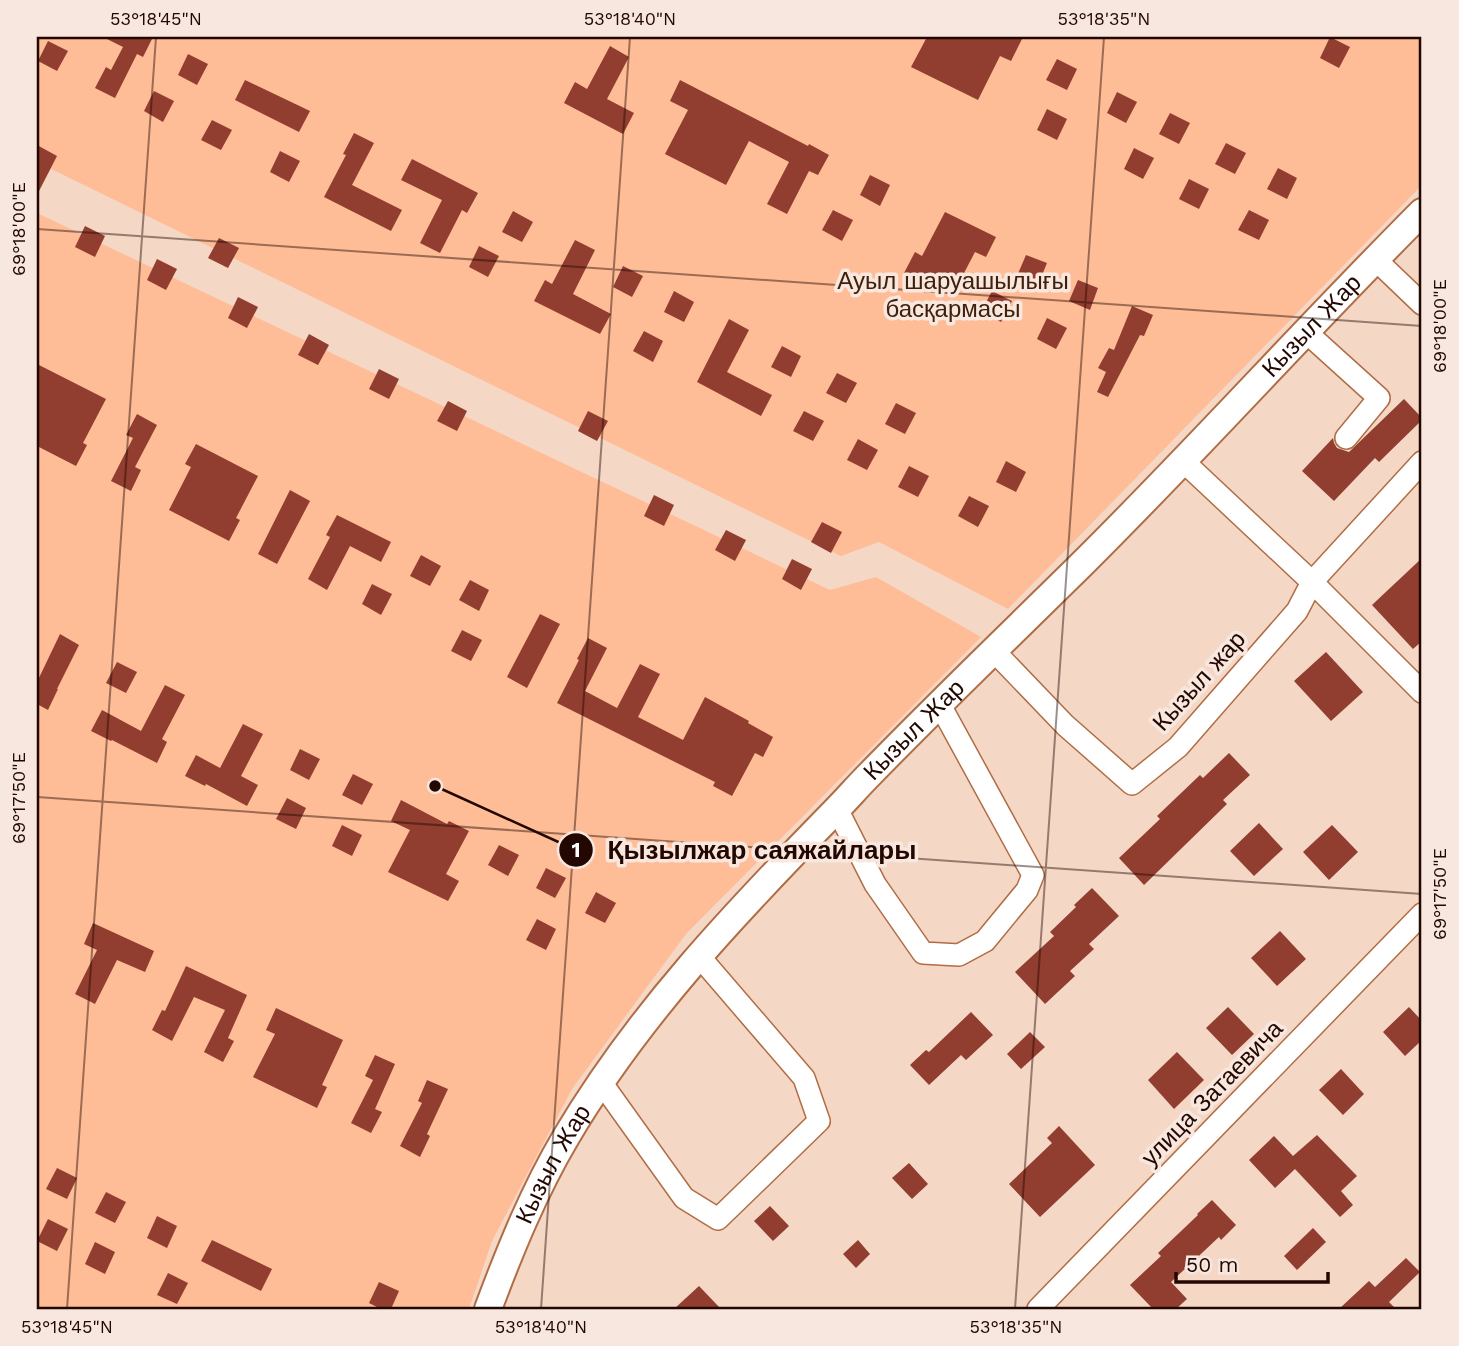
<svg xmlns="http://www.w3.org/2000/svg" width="1459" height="1346" font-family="'Work Sans',sans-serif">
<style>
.green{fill:#ffbd97}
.building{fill:#913d2f}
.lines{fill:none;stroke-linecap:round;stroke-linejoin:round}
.minor-casing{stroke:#b16d44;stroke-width:24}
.major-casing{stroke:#b16d44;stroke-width:30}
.minor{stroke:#fff;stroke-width:21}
.major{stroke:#fff;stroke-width:26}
.ticks{fill:none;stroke:#220800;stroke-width:2;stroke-opacity:0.45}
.labels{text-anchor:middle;stroke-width:7;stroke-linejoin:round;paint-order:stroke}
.park-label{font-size:24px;fill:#40200b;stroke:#f7e7df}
.street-label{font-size:24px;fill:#220800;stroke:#f7e7df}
.leader{fill:none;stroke:#220800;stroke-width:2.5}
.callout-dot{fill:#220800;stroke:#f7e7df;stroke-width:2.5}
.mark-label{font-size:21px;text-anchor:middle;font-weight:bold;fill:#fff}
.callout-label{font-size:26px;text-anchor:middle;font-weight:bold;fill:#220800;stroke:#f7e7df;stroke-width:7;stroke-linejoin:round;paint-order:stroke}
.neatline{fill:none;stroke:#220800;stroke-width:2.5}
.ticks-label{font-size:18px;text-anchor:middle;fill:#220800}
</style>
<rect width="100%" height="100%" fill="#f5d7c6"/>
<!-- green -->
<g class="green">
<path d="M37,37H1422V185L1008,609L879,542L841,556L37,162Z"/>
<path d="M37,213L830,590L876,577L981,637L686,934L572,1089L492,1241L469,1309H37Z"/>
</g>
<!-- building -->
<g class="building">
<path d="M103,37H153L143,57L137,54L115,98L95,88L106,67L111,70L123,47Z"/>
<path d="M927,37H1023L1011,61L1000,56L978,100L911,67Z"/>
<path d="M1330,37L1350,47L1339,68L1320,58Z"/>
<path d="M48,41L68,51L57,71L38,61Z"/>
<path d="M610,46L629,57L607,99L634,113L623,134L564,103L575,82L587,89Z"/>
<path d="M188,54L208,64L197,85L178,75Z"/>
<path d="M1057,59L1077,69L1067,90L1046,80Z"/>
<path d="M245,80L310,111L299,132L235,100Z"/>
<path d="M680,80L808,146L809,144L829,155L818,175L809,171L787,214L767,204L789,162L749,141L726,185L665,154L688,110L670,101Z"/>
<path d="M154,91L174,101L163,122L144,111Z"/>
<path d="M1117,92L1137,102L1126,123L1107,113Z"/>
<path d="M1047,109L1067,119L1057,140L1037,130Z"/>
<path d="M1170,113L1190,123L1179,144L1159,134Z"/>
<path d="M212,120L232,130L221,150L201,140Z"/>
<path d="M354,133L374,143L352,185L402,210L391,231L324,197L346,155L343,154Z"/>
<path d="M1226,143L1246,153L1235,174L1215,164Z"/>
<path d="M37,145L57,156L37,195Z"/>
<path d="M1134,148L1154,158L1143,179L1124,169Z"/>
<path d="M280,151L300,161L289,182L270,172Z"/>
<path d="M412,159L478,193L467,213L462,210L440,253L420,243L442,200L401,180Z"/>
<path d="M1278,168L1297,178L1287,199L1267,189Z"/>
<path d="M870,175L890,185L880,206L860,195Z"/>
<path d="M1189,179L1209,189L1199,209L1179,199Z"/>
<path d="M833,210L853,220L842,241L822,230Z"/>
<path d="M1249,210L1269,220L1259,240L1238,230Z"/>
<path d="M513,211L533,222L522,242L502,232Z"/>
<path d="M945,212L996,237L986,257L975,252L952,296L904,273L915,252L922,256Z"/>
<path d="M85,226L105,236L95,257L75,247Z"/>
<path d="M219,238L239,248L228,268L208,258Z"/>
<path d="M575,240L595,250L573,294L611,314L600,334L534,301L545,280L552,284Z"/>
<path d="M479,246L499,256L488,277L469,267Z"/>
<path d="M1026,255L1047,263L1038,285L1017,276Z"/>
<path d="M157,259L177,269L166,290L147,280Z"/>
<path d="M623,266L643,276L632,297L613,287Z"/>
<path d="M1078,280L1098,288L1090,310L1069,301Z"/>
<path d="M674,291L694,302L684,322L664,312Z"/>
<path d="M992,291L1012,301L1001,322L981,312Z"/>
<path d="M238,297L258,307L247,328L228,318Z"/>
<path d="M1132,306L1153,315L1144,336L1140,335L1108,397L1097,392L1106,372L1098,368L1109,348L1114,350Z"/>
<path d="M1047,318L1067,328L1056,349L1037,339Z"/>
<path d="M729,319L749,330L727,372L772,395L761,416L697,382Z"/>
<path d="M644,331L663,341L653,362L633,351Z"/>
<path d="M309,334L329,345L318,365L298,355Z"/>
<path d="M782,346L801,356L791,377L771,367Z"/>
<path d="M37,364L106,399L83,443L87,445L76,466L37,446Z"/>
<path d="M379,369L399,379L389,399L369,389Z"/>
<path d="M837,373L857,383L846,403L826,393Z"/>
<path d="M1404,399L1422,418V420L1379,462L1375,458L1334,501L1302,471L1333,438L1334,443L1337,448L1349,452Z"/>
<path d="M448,401L467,411L457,431L437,421Z"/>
<path d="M896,403L916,413L905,434L885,424Z"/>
<path d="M588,411L608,421L597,441L578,431Z"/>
<path d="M804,411L824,421L813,441L793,431Z"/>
<path d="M137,414L157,425L135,467L141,470L131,491L111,481L133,438L126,435Z"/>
<path d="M858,439L878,450L867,470L847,460Z"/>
<path d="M196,444L258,476L236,518L240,520L229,541L169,510L191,467L185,464Z"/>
<path d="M1006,461L1026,472L1016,492L996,482Z"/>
<path d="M909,466L929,476L918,497L898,487Z"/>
<path d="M290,490L310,501L277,564L258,554Z"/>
<path d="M654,495L674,505L664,526L644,516Z"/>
<path d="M969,496L989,506L978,527L958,516Z"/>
<path d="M337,515L391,542L381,562L350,546L327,590L308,579L330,537L326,535Z"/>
<path d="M822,522L842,532L831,553L811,542Z"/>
<path d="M726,530L746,540L735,561L715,550Z"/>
<path d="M421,555L441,566L430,586L410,576Z"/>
<path d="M1422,558V641L1413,649L1372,605Z"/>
<path d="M792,559L812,569L801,590L782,579Z"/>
<path d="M470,580L489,590L479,611L459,600Z"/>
<path d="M372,584L392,594L381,615L362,604Z"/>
<path d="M540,614L560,624L527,688L507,677Z"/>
<path d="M462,630L482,640L471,661L451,651Z"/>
<path d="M60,634L79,645L57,689H58L48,710L37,704V682Z"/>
<path d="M588,638L607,648L585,691L617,708L640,664L660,674L638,717L683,740L705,697L749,721L748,723L773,737L763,757L755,753L732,796L713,786L715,782L557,703L579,660L577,659Z"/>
<path d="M1326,652L1363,692L1331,721L1294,681Z"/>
<path d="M117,662L137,672L126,693L106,683Z"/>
<path d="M165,685L185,695L162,739L167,742L157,763L112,740L111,741L91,731L102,710L141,731Z"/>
<path d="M243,724L263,734L241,776L258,785L247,806L206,784L205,786L185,776L196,755L220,768Z"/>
<path d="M300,749L320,759L309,780L290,770Z"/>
<path d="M1229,753L1250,775L1223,800L1227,804L1144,885L1119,858L1160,819L1157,816L1200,775L1203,778Z"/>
<path d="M353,774L373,784L362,805L342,795Z"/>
<path d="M287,798L306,808L296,829L276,819Z"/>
<path d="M401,800L447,824L449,821L469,831L446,874L459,881L448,901L388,872L410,830L391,821Z"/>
<path d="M1259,823L1283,849L1254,876L1230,851Z"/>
<path d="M342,825L362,835L352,856L332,846Z"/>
<path d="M1332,825L1358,852L1329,880L1303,852Z"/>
<path d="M499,845L519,855L508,876L488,865Z"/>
<path d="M546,868L566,878L555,898L536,888Z"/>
<path d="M1092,888L1119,916L1089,944L1094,949L1070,971L1075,976L1045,1004L1015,972L1054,936L1050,932L1076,907L1074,905Z"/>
<path d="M596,892L616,903L605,923L585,913Z"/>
<path d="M537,919L556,929L546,950L526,940Z"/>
<path d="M93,923L154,951L145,972L117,960L95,1004L75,994L97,950L84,944Z"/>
<path d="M1280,931L1306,959L1277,986L1251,958Z"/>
<path d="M186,966L247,995L228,1038L234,1041L223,1062L204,1052L225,1010L194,997L172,1041L152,1030L162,1010L165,1011Z"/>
<path d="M1228,1007L1254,1034L1232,1055L1206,1028Z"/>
<path d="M1409,1007L1422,1021V1040L1405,1056L1383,1032Z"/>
<path d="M276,1008L343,1040L322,1085L327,1087L317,1108L253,1077L275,1034L266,1030Z"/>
<path d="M971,1012L993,1035L966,1060L961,1055L929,1085L910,1065L926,1050L929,1052Z"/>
<path d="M1030,1032L1045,1047L1021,1069L1007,1054Z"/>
<path d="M1177,1052L1204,1080L1174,1109L1148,1080Z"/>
<path d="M375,1055L395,1064L375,1109L382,1112L371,1133L351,1123L373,1080L365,1076Z"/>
<path d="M1341,1069L1364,1094L1343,1115L1319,1090Z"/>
<path d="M427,1080L448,1089L427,1134L430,1136L420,1157L400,1146L422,1103L418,1101Z"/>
<path d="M1059,1126L1095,1165L1040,1217L1009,1184L1052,1143L1047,1138Z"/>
<path d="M1317,1135L1357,1176L1341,1191L1353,1205L1340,1217L1295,1169L1275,1188L1249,1160L1274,1136L1293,1156Z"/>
<path d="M909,1163L928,1184L912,1199L892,1178Z"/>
<path d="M57,1168L77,1178L67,1199L46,1189Z"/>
<path d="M106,1192L126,1202L115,1223L95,1213Z"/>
<path d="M1212,1200L1236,1225L1221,1240L1219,1237L1171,1282L1187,1299L1176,1309H1153L1130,1285L1161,1256L1158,1253L1198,1215L1197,1214Z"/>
<path d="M770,1206L789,1226L773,1241L754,1221Z"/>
<path d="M157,1216L177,1226L167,1248L147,1238Z"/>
<path d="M48,1219L68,1229L57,1251L37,1241Z"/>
<path d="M1313,1228L1326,1242L1297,1270L1284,1256Z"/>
<path d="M212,1240L272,1269L261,1291L201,1261Z"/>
<path d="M858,1240L870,1254L856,1268L843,1254Z"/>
<path d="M95,1242L115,1252L105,1274L85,1264Z"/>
<path d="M1406,1258L1420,1272L1389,1302L1396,1309H1339L1369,1281L1375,1287Z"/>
<path d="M168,1273L188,1283L177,1304L157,1295Z"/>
<path d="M379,1282L399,1291L391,1309H381L369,1303Z"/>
<path d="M699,1286L721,1309H674Z"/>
</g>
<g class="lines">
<defs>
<g id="minor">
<path d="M1375,259L1422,304"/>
<path d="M1306,332L1379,398L1346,438"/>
<path d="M1183,461L1312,582L1422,692"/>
<path d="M994,651L1065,725L1132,784L1178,747L1297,611L1312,582L1422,462"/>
<path d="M837,809L875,884L923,953L959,955L985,941L1027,890L1033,875L940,705"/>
<path d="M601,1082L684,1198L718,1219L819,1121L804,1078L699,956"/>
<path d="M1038,1309L1422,914"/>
</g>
<g id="major">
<path id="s1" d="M488,1309C510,1250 534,1191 566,1137C638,1015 736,912 835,811C847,799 858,786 870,774C939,703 1011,634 1082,564C1198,449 1307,327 1422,212"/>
</g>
</defs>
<!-- minor casing -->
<use href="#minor" class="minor-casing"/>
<!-- major casing -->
<use href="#major" class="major-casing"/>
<!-- minor -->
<use href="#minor" class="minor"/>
<!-- major -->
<use href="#major" class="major"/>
</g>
<!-- ticks -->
<path class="ticks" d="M37,229L1422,326M37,797L1422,894M67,1309L156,37M541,1309L630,37M1015,1309L1104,37"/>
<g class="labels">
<!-- park labels -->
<g class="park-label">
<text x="953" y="289">Ауыл шаруашылығы<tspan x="953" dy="28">басқармасы</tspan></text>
</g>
<!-- street labels -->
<g class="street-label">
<text dy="8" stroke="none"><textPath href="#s1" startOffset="1293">Кызыл Жар</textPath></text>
<text transform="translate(1199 681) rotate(-48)" y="8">Кызыл жар</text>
<text dy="8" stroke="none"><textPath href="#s1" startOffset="726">Кызыл Жар</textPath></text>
<text transform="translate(1212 1093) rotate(-46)" y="8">улица Затаевича</text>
<text dy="8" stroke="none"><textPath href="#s1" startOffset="159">Кызыл Жар</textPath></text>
</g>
</g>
<!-- callouts -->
<path class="leader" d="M435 786L576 850"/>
<g class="callout-dot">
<circle cx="435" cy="786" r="7"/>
<circle cx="576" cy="850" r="18"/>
</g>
<g class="mark-label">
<text x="576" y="857">1</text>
</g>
<g class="callout-label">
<text x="762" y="859">Қызылжар саяжайлары</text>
</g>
<!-- border -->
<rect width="1459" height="1346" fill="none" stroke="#f7e7df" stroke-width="77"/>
<!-- scale -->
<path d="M1176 1272v10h152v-10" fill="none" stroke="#220800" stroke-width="3.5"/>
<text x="1186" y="1272" font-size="21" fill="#220800" stroke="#f7e7df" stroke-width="5" paint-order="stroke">50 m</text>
<rect x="38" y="38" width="1382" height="1270" class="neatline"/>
<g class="ticks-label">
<text x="156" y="25">53°18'45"N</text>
<text x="630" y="25">53°18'40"N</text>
<text x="1104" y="25">53°18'35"N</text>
<text transform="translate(19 229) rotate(-90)" y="6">69°18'00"E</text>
<text transform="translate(1440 326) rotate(-90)" y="6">69°18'00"E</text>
<text transform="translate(19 798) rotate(-90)" y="6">69°17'50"E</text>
<text transform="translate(1440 894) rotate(-90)" y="6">69°17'50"E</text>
<text x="67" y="1333">53°18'45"N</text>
<text x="541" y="1333">53°18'40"N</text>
<text x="1016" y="1333">53°18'35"N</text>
</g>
</svg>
